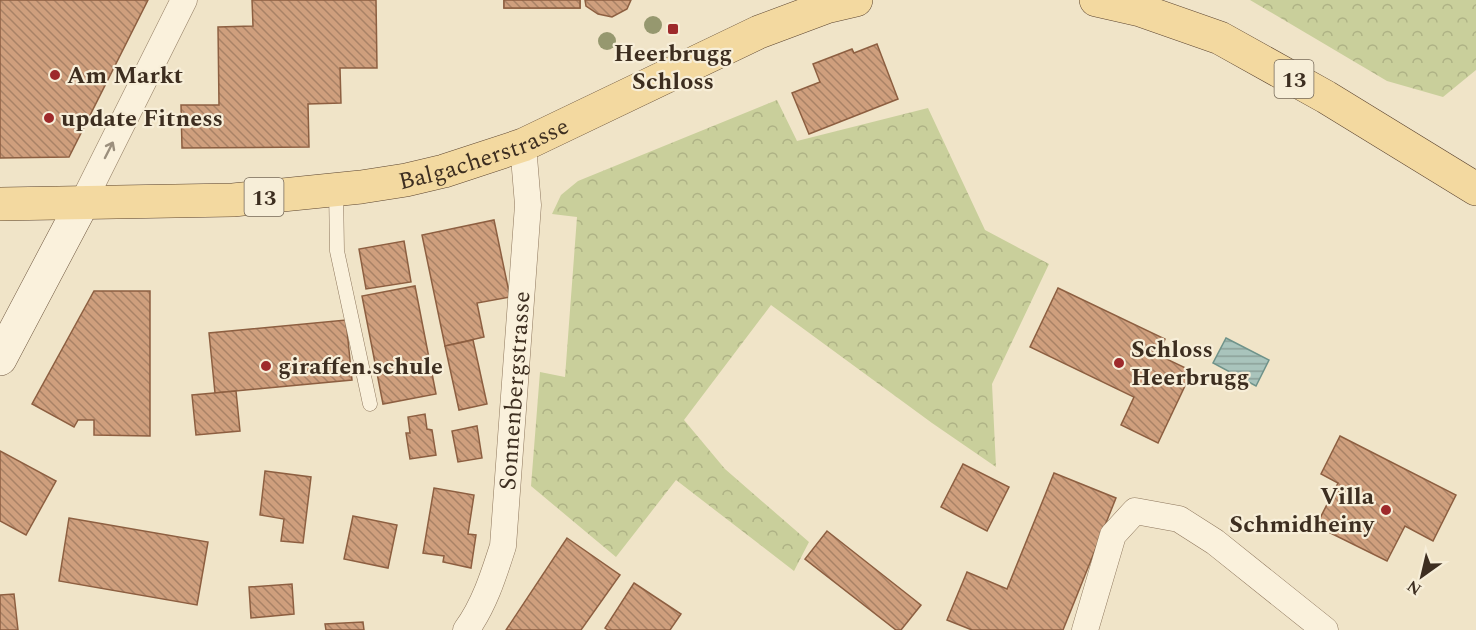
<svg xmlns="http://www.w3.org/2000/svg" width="1476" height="630" font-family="Spectral,serif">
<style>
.forest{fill:url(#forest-crowns)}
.water{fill:url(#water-rules);stroke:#6f938a;stroke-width:1.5}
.building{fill:url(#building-back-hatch);stroke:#8d5f41;stroke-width:1.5}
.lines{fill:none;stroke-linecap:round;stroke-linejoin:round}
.lane-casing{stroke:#8d765c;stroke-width:15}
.street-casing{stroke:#8d765c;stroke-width:27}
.secondary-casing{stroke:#6f573f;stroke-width:34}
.primary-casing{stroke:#5b4430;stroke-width:34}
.lane{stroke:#faf1dc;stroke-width:14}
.street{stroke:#faf1dc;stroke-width:26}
.secondary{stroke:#faf1dc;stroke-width:33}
.primary{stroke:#f3d9a0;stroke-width:33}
.tree{fill:#96986f}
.oneway{stroke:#9c907e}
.poi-dot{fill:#9e2a2b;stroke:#f7eed8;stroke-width:2}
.labels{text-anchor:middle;stroke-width:4.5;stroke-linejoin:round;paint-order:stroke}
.shield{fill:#f7eed8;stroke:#756857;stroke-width:1.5}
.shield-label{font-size:22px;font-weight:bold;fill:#3d2e20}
.poi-label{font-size:24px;font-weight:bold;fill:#3d2e20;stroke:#f7eed8;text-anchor:start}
.street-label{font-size:24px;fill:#3d2e20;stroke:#f7eed8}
</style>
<defs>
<pattern id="forest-crowns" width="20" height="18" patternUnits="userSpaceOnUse" patternTransform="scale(1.5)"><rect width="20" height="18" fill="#c9cf9b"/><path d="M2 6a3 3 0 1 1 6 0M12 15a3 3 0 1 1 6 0" fill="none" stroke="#aeb285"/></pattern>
<pattern id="water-rules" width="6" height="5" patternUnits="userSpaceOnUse" patternTransform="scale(1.5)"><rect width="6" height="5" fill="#a9c4bc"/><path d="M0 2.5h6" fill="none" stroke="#8ba098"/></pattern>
<pattern id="building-back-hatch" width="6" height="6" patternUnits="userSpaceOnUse" patternTransform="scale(1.5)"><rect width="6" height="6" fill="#cf9f7d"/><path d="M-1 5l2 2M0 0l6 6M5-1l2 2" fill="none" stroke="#a98266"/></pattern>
</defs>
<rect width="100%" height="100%" fill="#f0e4c8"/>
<!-- forest -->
<g class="forest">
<path d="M1250,0H1476V70L1443,97L1387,81Z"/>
<path d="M777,100L797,141L928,108L985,230L1049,264L992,384L996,467L932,423L771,305L684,420L725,469L809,542L794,571L676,480L616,557L531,486L540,372L565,377L577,217L552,214L561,195L578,181Z"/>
</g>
<!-- water -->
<path class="water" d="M1226,338L1269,360L1256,386L1213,363Z"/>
<!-- building -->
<g class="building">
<path d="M0,0H148L69,157L0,158Z"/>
<path d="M252,0H376L377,68H340L341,103L308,104L309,147L182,148L181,105H219L218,27L253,26Z"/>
<rect x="504" y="0" width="76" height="8"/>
<rect x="504" y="0" width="76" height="8"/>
<path d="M585,0H631L627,9L612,17L598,14L586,6Z"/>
<path d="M877,44L898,99L809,134L792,93L820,82L813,64L852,49L854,53Z"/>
<path d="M494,220L510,297L477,303L484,337L445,346L422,235Z"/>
<path d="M404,241L411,282L366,289L359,249Z"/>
<path d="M415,286L436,394L383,404L362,296Z"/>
<path d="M1058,288L1165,339L1158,355L1192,371L1158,443L1121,425L1134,397L1030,347Z"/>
<path d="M94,291H150V436L94,435V420H78L74,427L32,404Z"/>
<path d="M346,320L352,380L215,393L209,333Z"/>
<path d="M473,340L487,404L459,410L445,346Z"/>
<path d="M236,391L240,431L196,435L192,395Z"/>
<path d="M425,414L427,429L432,430L436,455L410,459L406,433H410L408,417Z"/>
<path d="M477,426L482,458L458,462L452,431Z"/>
<path d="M1340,436L1456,495L1433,541L1405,526L1387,561L1316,526L1338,483L1321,474Z"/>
<path d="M0,451L56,481L26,535L0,521Z"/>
<path d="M963,464L1009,487L987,531L941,507Z"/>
<path d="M265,471L311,477L303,543L281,541L284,519L260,515Z"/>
<path d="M1054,473L1116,498L1063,630H972L947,620L967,572L1007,589Z"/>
<path d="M434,488L474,495L468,534L476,535L471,568L443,562L444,556L423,553Z"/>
<path d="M353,516L397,525L388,568L344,559Z"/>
<path d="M69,518L208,542L197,605L59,581Z"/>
<path d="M827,531L921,605L901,630H896L805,559Z"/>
<path d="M567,538L620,575L581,630H506Z"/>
<path d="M634,583L681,614L670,630H608L605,628Z"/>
<path d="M292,584L294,614L251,618L249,587Z"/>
<path d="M14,594L18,630H0V595Z"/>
<path d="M363,622L364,630H326L325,624Z"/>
</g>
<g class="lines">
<defs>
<path id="lane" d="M336,189L337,251L370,404"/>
<g id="street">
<path d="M83,202L184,0"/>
<path id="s1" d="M466,630C484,606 494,574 503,546L528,205L523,145"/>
<path d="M1085,630L1113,535L1135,511L1179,519L1215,542L1325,630"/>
</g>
<path id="secondary" d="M0,359L83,202"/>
<g id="primary">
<path d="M1096,0L1140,10L1220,38L1326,97L1476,189"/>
<path id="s2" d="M0,204L233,200L361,187L406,180L444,171L523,145L759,32L826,7L856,0"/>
</g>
</defs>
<!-- lane casing -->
<use href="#lane" class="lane-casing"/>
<!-- street casing -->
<use href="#street" class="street-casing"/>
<!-- secondary casing -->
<use href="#secondary" class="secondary-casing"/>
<!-- primary casing -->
<use href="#primary" class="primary-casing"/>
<!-- lane -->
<use href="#lane" class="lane"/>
<!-- street -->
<use href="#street" class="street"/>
<!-- secondary -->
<use href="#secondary" class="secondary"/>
<!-- primary -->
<use href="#primary" class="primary"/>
</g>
<!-- trees -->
<g class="tree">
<circle cx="653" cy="25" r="9"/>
<circle cx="607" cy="41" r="9"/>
</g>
<!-- one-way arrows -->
<defs><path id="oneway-shaft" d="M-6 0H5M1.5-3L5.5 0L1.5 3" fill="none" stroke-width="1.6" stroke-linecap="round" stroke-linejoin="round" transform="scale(1.5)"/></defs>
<use class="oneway" href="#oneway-shaft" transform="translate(109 150) rotate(-63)"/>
<!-- markers -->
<g class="poi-dot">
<rect x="667" y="23" width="12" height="12" rx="3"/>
<circle cx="55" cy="75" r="6"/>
<circle cx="49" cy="118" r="6"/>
<circle cx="1119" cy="363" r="6"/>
<circle cx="266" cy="366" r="6"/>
<circle cx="1386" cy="510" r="6"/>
</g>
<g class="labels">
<!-- shield labels -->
<g class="shield">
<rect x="1274.5" y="60" width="39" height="38" rx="4.5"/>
<rect x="244.5" y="178" width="39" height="38" rx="4.5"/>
</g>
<g class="shield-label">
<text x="1294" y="87">13</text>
<text x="264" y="205">13</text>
</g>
<!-- poi labels -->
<g class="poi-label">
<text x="673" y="61" text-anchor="middle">Heerbrugg<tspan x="673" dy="28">Schloss</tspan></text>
<text x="67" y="83">Am Markt</text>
<text x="61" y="126">update Fitness</text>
<text x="1131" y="357">Schloss<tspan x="1131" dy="28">Heerbrugg</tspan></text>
<text x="278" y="374">giraffen.schule</text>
<text x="1374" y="504" text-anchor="end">Villa<tspan x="1374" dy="28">Schmidheiny</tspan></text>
</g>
<!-- street labels -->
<g class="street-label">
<text dy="8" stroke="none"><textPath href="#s2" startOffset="489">Balgacherstrasse</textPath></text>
<text dy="8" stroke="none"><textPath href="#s1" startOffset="248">Sonnenbergstrasse</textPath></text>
</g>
</g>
<!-- north arrow -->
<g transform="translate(1422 576) rotate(214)" stroke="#f7eed8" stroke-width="4.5" paint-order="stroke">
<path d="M0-4.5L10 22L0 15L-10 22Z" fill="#3d2e20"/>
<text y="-9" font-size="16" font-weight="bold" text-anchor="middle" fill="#3d2e20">N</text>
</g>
</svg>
